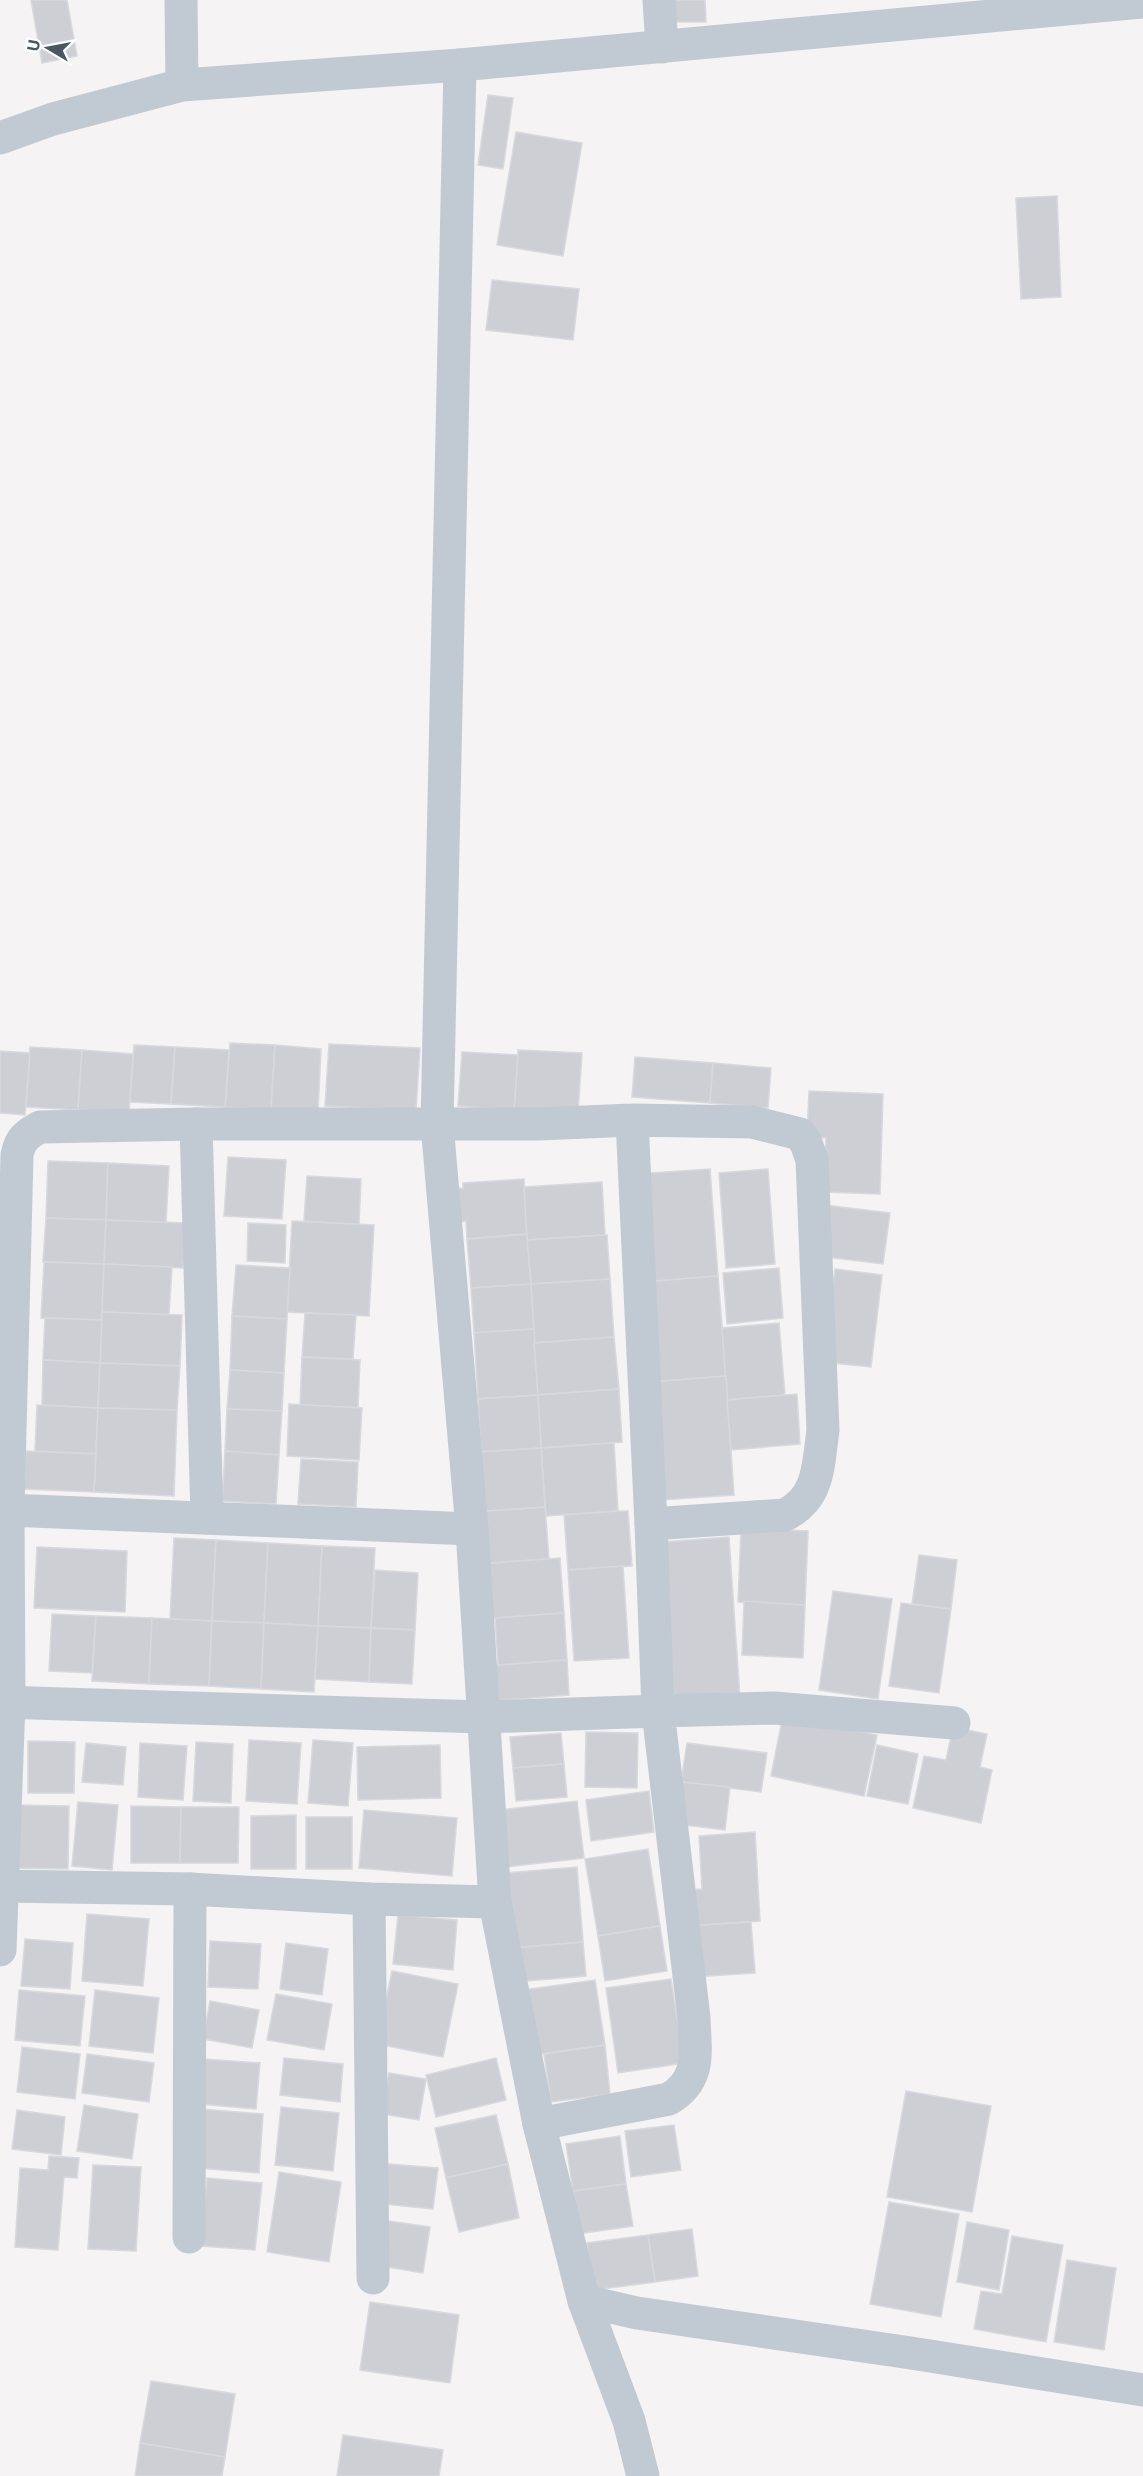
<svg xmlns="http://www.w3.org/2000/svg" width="1143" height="2476" font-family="'Public Sans',sans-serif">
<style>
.building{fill:#cdcfd5;stroke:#d7d9de;stroke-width:1.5}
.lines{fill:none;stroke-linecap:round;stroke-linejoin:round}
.minor{stroke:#c1cad2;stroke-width:33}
</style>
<rect width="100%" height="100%" fill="#f5f3f3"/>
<!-- building -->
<g class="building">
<path d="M31,0H67L77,56L42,63Z"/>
<path d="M670,0H705L706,22H670Z"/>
<path d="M488,95L513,98L503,169L478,165Z"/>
<path d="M516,132L582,143L563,256L497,245Z"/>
<path d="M1057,196L1061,297L1021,299L1016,198Z"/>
<path d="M492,280L579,289L573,340L486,330Z"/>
<path d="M230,1043L275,1045L271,1110L225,1107Z"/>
<path d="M329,1044L420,1048L416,1110L325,1106Z"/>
<path d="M134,1045L175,1047L171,1104L130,1102Z"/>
<path d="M275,1045L321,1049L318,1113L271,1110Z"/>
<path d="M30,1047L82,1050L78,1110L26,1107Z"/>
<path d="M175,1047L229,1050L225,1107L171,1104Z"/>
<path d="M82,1050L133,1054L129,1113L78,1110Z"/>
<path d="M518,1050L582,1053L578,1113L514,1110Z"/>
<path d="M0,1051L30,1053L25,1115L0,1113Z"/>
<path d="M462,1052L518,1055L514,1110L458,1106Z"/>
<path d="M635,1057L713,1063L710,1103L632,1097Z"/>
<path d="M713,1063L771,1068L768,1108L710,1103Z"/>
<path d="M809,1091L883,1094L880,1194L824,1192L826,1138L807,1137Z"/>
<path d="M228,1157L286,1160L282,1219L224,1216Z"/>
<path d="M48,1161L108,1163L106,1220L46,1218Z"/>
<path d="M108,1163L169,1166L166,1223L106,1220Z"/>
<path d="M710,1169L718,1276L644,1282L636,1174Z"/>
<path d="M768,1169L775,1264L726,1268L719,1173Z"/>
<path d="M307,1176L361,1179L359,1225L304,1221Z"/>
<path d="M524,1179L527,1234L467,1239L466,1221L450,1223L449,1189L463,1188V1183Z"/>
<path d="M602,1182L605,1235L527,1240L524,1187Z"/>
<path d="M824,1205L890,1213L883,1264L818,1256Z"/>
<path d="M46,1218L106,1220L104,1264L43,1262Z"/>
<path d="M106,1220L186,1223L183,1268L104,1264Z"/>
<path d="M292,1221L374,1225L369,1316L287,1312Z"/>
<path d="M248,1223L286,1225L285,1263L247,1261Z"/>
<path d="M527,1234L531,1284L471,1288L467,1239Z"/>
<path d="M605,1235H607L610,1279L531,1284L527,1240Z"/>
<path d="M44,1262L104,1264L102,1320L41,1318Z"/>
<path d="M104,1264L172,1267L169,1315L102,1312Z"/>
<path d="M236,1265L290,1268L287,1319L232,1316Z"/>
<path d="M779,1268L783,1318L727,1324L723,1273Z"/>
<path d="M835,1269L882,1275L871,1367L824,1362Z"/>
<path d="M718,1276L726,1376L652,1382L644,1282Z"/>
<path d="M610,1279L614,1337L534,1343L531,1284Z"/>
<path d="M531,1284L534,1329L474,1333L471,1288Z"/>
<path d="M102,1312L182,1315L180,1366L100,1363Z"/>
<path d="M305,1313L356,1315L353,1359L302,1357Z"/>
<path d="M232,1316L287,1319L284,1373L230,1370Z"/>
<path d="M45,1318L102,1320L100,1363L43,1360Z"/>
<path d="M779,1323L785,1395L727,1400L722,1328Z"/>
<path d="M534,1329L538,1395L478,1399L474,1333Z"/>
<path d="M614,1337L619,1389L538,1395L534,1343Z"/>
<path d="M302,1357L360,1360L358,1408L300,1405Z"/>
<path d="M43,1360L100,1363L98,1408L42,1405Z"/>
<path d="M100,1363L180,1366L177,1410L98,1408Z"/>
<path d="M230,1370L284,1373L282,1411L227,1409Z"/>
<path d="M726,1376L734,1495L661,1500L652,1382Z"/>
<path d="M619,1389L622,1442L541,1448L538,1395Z"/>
<path d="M797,1394L800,1444L731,1450L727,1400Z"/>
<path d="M538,1395L541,1448L481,1452L478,1399Z"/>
<path d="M289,1404L362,1408L359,1460L287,1456Z"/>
<path d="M37,1405L98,1408L96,1454L35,1451Z"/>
<path d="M98,1408L177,1410L174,1496L94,1492Z"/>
<path d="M227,1409L282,1411L279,1455L225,1451Z"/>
<path d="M614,1443L618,1511L546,1516L541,1448Z"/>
<path d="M541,1448L545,1507L475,1512L481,1452Z"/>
<path d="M26,1451L96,1454L94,1492L24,1489Z"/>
<path d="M225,1451L279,1455L276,1504L222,1501Z"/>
<path d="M301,1459L358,1462L356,1507L298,1504Z"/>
<path d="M545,1507L549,1559L479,1564L475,1512Z"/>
<path d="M618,1511H628L632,1566L568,1570L564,1515Z"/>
<path d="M741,1528L808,1531L805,1605L738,1602Z"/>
<path d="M729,1537L740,1699L674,1704L663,1542Z"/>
<path d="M174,1538L216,1540L212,1621L170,1619Z"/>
<path d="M216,1540L268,1543L264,1623L212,1621Z"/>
<path d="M268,1543L322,1546L318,1626L264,1623Z"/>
<path d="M322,1546L375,1548L371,1628L318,1626Z"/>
<path d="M37,1547L127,1551L125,1612L34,1608Z"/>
<path d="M919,1555L957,1560L951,1609L912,1604Z"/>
<path d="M560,1558L564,1613L483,1619L479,1564Z"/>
<path d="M623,1566L629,1658L574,1661L568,1570Z"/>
<path d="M375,1570L418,1573L415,1630L371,1628Z"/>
<path d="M833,1591L892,1599L878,1699L819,1690Z"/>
<path d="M744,1601L805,1605L803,1658L742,1655Z"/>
<path d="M901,1603L951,1609L939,1693L889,1686Z"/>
<path d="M564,1613L567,1660L498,1665L495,1618Z"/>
<path d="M52,1614L96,1616L92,1673L49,1671Z"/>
<path d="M96,1616L152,1618L149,1684L92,1681Z"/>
<path d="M152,1618L212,1621L209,1686L149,1684Z"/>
<path d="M212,1621L264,1623L261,1689L209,1686Z"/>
<path d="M264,1623L318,1626L314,1692L261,1689Z"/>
<path d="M318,1626L371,1628L369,1682L315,1679Z"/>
<path d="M371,1628L415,1630L412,1684L369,1682Z"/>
<path d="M567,1660L569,1695L490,1701L488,1666Z"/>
<path d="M783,1715L877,1735L864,1796L771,1776Z"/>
<path d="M953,1727L987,1734L980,1767L992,1770L981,1823L913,1808L924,1756L946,1760Z"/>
<path d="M586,1732L638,1733L637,1788L585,1787Z"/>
<path d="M561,1733L564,1764L513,1768L510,1737Z"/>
<path d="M249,1740L301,1743L297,1804L246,1801Z"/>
<path d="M313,1740L353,1743L348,1806L308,1803Z"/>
<path d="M28,1741L75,1742L74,1793H28Z"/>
<path d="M196,1742L233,1744L231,1803L193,1801Z"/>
<path d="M86,1743L126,1747L123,1785L82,1782Z"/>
<path d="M140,1743L187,1746L183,1800L138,1797Z"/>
<path d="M687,1743L767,1753L761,1792L681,1782Z"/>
<path d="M440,1745L441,1798L358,1800L357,1747Z"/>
<path d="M877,1745L918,1754L908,1804L867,1796Z"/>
<path d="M564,1764L567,1797L516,1801L513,1768Z"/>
<path d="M681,1782L730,1787L725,1830L677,1824Z"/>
<path d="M649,1791L654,1832L591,1841L586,1800Z"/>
<path d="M577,1801L584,1858L506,1867L499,1810Z"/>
<path d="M78,1802L118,1805L112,1870L72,1866Z"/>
<path d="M15,1805L69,1806L68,1869L14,1868Z"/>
<path d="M131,1806L181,1807L180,1863H131Z"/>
<path d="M181,1807H239L238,1863H180Z"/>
<path d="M364,1810L457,1818L452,1876L359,1868Z"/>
<path d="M296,1815V1869H251V1816Z"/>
<rect x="306" y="1817" width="46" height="52"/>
<path d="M755,1832L760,1921L689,1926L686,1890L702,1889L699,1836Z"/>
<path d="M648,1849L660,1926L598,1936L585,1859Z"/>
<path d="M577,1867L583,1942L512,1948L506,1873Z"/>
<path d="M87,1914L149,1919L143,1986L82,1981Z"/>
<path d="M398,1915L457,1920L453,1970L393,1964Z"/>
<path d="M751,1922L755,1973L693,1977L689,1926Z"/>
<path d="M660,1926L667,1971L605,1981L598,1936Z"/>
<path d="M25,1939L73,1943L70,1989L21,1986Z"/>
<path d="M210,1941L261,1944L258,1989L208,1987Z"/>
<path d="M583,1942L586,1976L515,1982L512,1948Z"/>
<path d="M286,1943L328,1949L322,1995L280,1989Z"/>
<path d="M392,1971L458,1984L443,2057L377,2044Z"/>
<path d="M671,1979L684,2063L618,2073L606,1988Z"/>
<path d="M595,1980L605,2045L534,2055L524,1990Z"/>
<path d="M19,1990L85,1996L80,2046L15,2040Z"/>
<path d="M95,1990L159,1998L153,2053L89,2046Z"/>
<path d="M276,1994L332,2004L324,2050L267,2040Z"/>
<path d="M210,2001L259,2010L252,2048L203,2039Z"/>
<path d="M605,2045L610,2094L551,2102L544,2054Z"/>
<path d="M22,2047L80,2054L75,2099L17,2092Z"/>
<path d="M87,2054L154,2063L149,2102L82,2093Z"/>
<path d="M284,2058L343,2064L340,2102L280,2095Z"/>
<path d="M496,2058L506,2100L436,2117L426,2075Z"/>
<path d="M203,2059L260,2063L256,2109L199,2104Z"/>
<path d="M389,2073L426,2079L419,2120L382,2114Z"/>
<path d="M906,2091L991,2106L972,2212L887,2197Z"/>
<path d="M84,2105L138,2114L132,2159L77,2151Z"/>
<path d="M281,2107L339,2113L333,2171L275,2165Z"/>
<path d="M201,2109L263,2114L259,2173L197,2168Z"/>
<path d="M17,2110L65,2117L61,2155L12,2149Z"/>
<path d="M496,2115L508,2164L446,2178L435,2128Z"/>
<path d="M674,2125L681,2170L631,2177L625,2131Z"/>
<path d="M620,2136L626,2184L573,2191L566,2144Z"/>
<path d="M49,2156L79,2158L77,2178L64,2177L58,2250L15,2247L20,2168L48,2170Z"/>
<path d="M388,2164L438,2168L433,2209L384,2204Z"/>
<path d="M508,2164L519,2218L459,2232L446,2178Z"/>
<path d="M93,2165L141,2167L136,2251L88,2249Z"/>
<path d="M279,2172L341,2182L329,2262L267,2252Z"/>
<path d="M207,2178L262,2183L255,2250L201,2246Z"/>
<path d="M626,2184L633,2226L578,2234L573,2191Z"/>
<path d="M889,2202L959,2214L941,2317L870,2304Z"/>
<path d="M388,2221L430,2227L423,2273L380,2266Z"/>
<path d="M967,2222L1009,2230L999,2290L957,2282Z"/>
<path d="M692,2229L698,2276L655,2282L648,2235Z"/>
<path d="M648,2235L655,2282L594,2290L587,2243Z"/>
<path d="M1012,2236L1063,2245L1046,2342L974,2329L981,2291L1002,2294Z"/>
<path d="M1067,2260L1116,2268L1104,2350L1054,2342Z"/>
<path d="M370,2302L459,2315L450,2383L360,2370Z"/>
<path d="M151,2381L235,2394L225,2457L140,2443Z"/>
<path d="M343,2435L443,2450L439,2476H337Z"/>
<path d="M140,2443L225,2457L222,2476H135Z"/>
</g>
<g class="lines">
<!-- minor -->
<g class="minor">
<path d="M181,0L182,85"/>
<path d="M659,0L662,47"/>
<path d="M460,65L437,1124L472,1529L495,1902L539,2124L584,2301L637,2313L911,2353L1143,2390"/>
<path d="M0,138L53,119L182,85L460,65L1143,2"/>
<path d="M196,1124L207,1518"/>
<path d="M472,1529L8,1510L17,1155C20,1139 27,1134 40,1127L196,1124H538L632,1120L752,1122L800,1134L806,1143L812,1160L823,1430C818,1465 820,1497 785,1515L651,1524L632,1120"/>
<path d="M0,1702L483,1717L658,1711L651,1524"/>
<path d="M2,1886L190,1889L369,1899L495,1902"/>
<path d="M369,1899L373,2278"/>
<path d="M0,1950L9,1702L8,1510"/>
<path d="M539,2124L669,2099C702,2079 695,2052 694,2018L658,1711L774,1708L954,1723"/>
<path d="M189,2237L190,1889"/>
<path d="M584,2301L629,2421L643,2476"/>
</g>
</g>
<!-- north arrow -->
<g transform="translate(48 48) rotate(280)" stroke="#ffffff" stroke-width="4.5" paint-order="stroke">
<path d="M0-4.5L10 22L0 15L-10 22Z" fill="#4a5661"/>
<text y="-9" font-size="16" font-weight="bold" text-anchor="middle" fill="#4a5661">U</text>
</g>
</svg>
